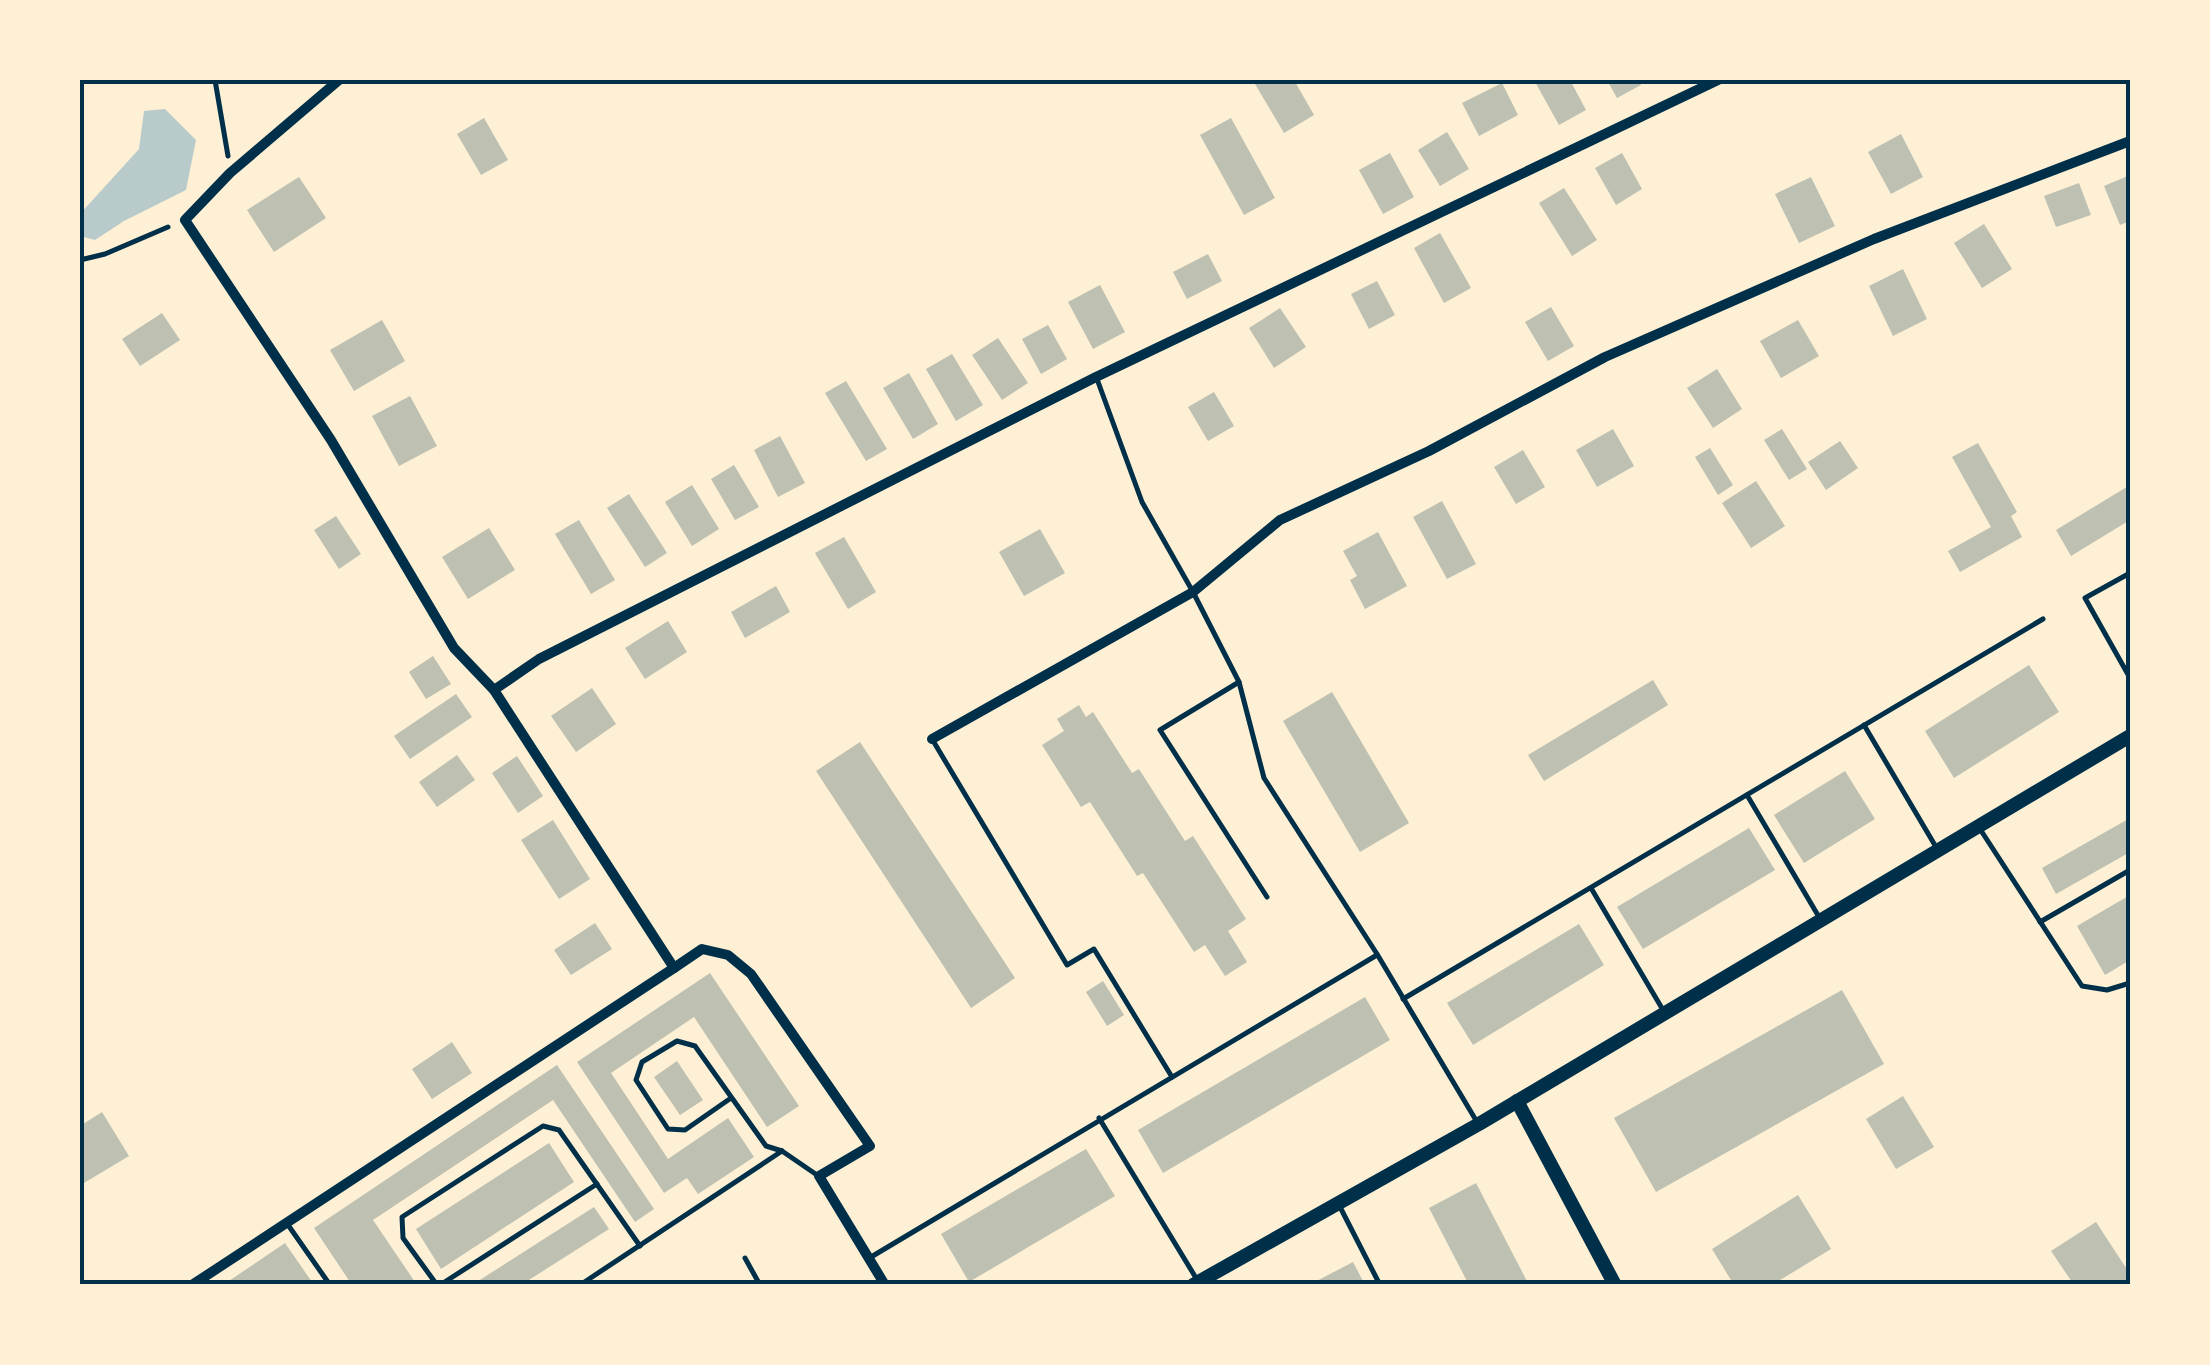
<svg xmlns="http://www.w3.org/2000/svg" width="2210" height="1365" font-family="'Noto Sans',sans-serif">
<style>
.green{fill:#b9caca}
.building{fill:#bec0b2}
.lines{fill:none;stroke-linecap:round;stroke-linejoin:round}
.path{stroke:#003049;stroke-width:5}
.service{stroke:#003049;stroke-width:5}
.minor{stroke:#003049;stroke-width:10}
.tertiary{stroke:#003049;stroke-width:14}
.neatline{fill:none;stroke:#003049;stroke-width:4}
</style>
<rect width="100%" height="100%" fill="#fdf0d5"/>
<!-- green -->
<path class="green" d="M165,109L196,140L186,190L124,221L95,240L80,236V214L139,149L144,111Z"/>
<!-- building -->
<g class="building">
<path d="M1262,80H1294L1314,115L1284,133L1255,84Z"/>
<path d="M1534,80H1570L1586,110L1559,125Z"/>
<path d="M1607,80H1638L1641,85L1617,98Z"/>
<path d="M1502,83L1518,115L1479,136L1462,103Z"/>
<path d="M484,118L508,160L481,175L457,134Z"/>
<path d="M1231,118L1275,198L1244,215L1200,135Z"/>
<path d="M1447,132L1469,169L1440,186L1418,150Z"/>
<path d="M1901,134L1923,177L1891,194L1868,152Z"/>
<path d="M1390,153L1414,197L1383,214L1359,170Z"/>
<path d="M1622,153L1642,189L1616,205L1595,168Z"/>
<path d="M2130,175V221L2120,225L2104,186Z"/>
<path d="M299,177L326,218L274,252L247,210Z"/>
<path d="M1811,177L1835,226L1799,243L1775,194Z"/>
<path d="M2079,183L2091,215L2056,227L2044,196Z"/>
<path d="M1564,188L1597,240L1572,256L1539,203Z"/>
<path d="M1984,224L2012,269L1982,288L1954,243Z"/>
<path d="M1440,233L1471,288L1444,303L1414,248Z"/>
<path d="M1208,254L1222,281L1187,299L1173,272Z"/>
<path d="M1903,269L1927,319L1893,336L1869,286Z"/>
<path d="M1377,281L1395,315L1369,329L1351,294Z"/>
<path d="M1100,285L1125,332L1093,349L1068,302Z"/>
<path d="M1551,307L1574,346L1548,361L1525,322Z"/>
<path d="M1280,308L1306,347L1274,368L1249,328Z"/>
<path d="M162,313L180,340L140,366L122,339Z"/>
<path d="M382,320L405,361L354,391L330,350Z"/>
<path d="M1798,320L1819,356L1781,378L1760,341Z"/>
<path d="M1048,325L1067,359L1041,374L1022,339Z"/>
<path d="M998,338L1028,383L1002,400L972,355Z"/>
<path d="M952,354L983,405L956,421L926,369Z"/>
<path d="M1717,369L1742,409L1713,428L1687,388Z"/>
<path d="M909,373L938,424L913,439L883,388Z"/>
<path d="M846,381L887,449L866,461L825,393Z"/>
<path d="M1214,392L1234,426L1208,441L1188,407Z"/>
<path d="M410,396L437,446L399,466L372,416Z"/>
<path d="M1613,429L1634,466L1597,487L1576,450Z"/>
<path d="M1782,429L1807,469L1789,480L1764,440Z"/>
<path d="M780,436L805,483L778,497L754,450Z"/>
<path d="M1840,441L1858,468L1826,490L1808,462Z"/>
<path d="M1978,443L2017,512L2011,516L2022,537L1960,572L1948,551L1991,527L1952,457Z"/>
<path d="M1710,448L1733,485L1718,495L1695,457Z"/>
<path d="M1523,450L1545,487L1516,504L1494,467Z"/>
<path d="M734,465L759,507L735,520L711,479Z"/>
<path d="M1756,481L1785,526L1751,548L1722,503Z"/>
<path d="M692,485L719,529L692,546L665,502Z"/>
<path d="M2130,485V520L2071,556L2056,530Z"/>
<path d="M629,494L667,553L645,567L607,508Z"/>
<path d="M1442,501L1476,564L1447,579L1413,517Z"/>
<path d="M336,516L361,554L339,569L314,530Z"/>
<path d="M579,520L615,580L591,594L555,534Z"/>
<path d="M489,528L515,570L468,599L442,557Z"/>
<path d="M1040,529L1065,573L1024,596L999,552Z"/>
<path d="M1378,532L1407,586L1365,609L1350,580L1357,576L1343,551Z"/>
<path d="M844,537L876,592L848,609L815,553Z"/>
<path d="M776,586L790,612L745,638L731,612Z"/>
<path d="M668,621L687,652L645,679L625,648Z"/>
<path d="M433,656L451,684L426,699L409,672Z"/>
<path d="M2029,665L2059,712L1954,778L1925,731Z"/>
<path d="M1653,680L1668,705L1544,781L1528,755Z"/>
<path d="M592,688L616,724L576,752L551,716Z"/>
<path d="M1332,692L1409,823L1360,852L1283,721Z"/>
<path d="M456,694L472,717L410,759L394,736Z"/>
<path d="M1079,705L1086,717L1093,712L1132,773L1139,769L1185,841L1193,836L1246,919L1228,931L1247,962L1225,976L1205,945L1194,952L1143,873L1137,876L1090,802L1081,807L1042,745L1064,731L1057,719Z"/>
<path d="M860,742L1015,978L971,1008L816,771Z"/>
<path d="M457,755L475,780L437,807L419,782Z"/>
<path d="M517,756L543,796L518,813L492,773Z"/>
<path d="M1845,771L1875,819L1804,863L1774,815Z"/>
<path d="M2130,818V852L2056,894L2042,868Z"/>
<path d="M553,820L590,879L559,899L521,840Z"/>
<path d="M1749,828L1775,870L1643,949L1617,907Z"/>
<path d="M2130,895V960L2105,975L2077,926Z"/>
<path d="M595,923L612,949L571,975L554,950Z"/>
<path d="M1579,924L1604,965L1473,1045L1447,1003Z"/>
<path d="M710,973L799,1106L767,1127L694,1017L611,1073L668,1159L728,1118L754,1157L698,1194L687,1178L664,1193L577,1062Z"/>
<path d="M1103,981L1124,1015L1107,1026L1086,992Z"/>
<path d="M1842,990L1884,1064L1656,1192L1614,1118Z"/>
<path d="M1365,997L1390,1040L1163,1173L1138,1130Z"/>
<path d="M452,1042L472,1073L432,1099L412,1069Z"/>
<path d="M677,1061L703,1100L680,1115L654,1077Z"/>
<path d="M557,1065L654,1209L635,1222L553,1100L373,1220L417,1285H352L314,1228Z"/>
<path d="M1903,1096L1934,1147L1896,1169L1866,1119Z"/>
<path d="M102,1112L129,1156L84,1183L80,1176V1126Z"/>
<path d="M549,1143L574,1182L441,1269L416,1229Z"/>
<path d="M1086,1149L1115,1196L969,1282L941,1234Z"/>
<path d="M1476,1183L1529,1285H1469L1429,1208Z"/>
<path d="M1798,1195L1831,1249L1772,1285H1734L1712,1249Z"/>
<path d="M594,1207L609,1229L521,1285H472Z"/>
<path d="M2096,1222L2130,1274V1285H2074L2051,1251Z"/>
<path d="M285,1243L314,1285H223Z"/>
<path d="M1353,1262L1365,1285H1309Z"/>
</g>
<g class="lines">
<!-- path -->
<g class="path">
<path d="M215,80L228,156"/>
<path d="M80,260L105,254L168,227"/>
</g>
<!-- service -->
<g class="service">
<path d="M1097,379L1142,502L1193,592L1239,682L1264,778L1377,954L1477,1122"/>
<path d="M2130,573L2085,598L2130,678"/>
<path d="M1239,682L1160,730L1267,897"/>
<path d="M1864,725L1936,847"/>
<path d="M932,739L1067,965L1094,949L1172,1077"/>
<path d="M1747,795L1819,917"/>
<path d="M1980,829L2082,986L2107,990L2130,983"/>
<path d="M1591,888L1663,1010"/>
<path d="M2040,922L2130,870"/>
<path d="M1403,999L2043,619"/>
<path d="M731,1098L685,1130L668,1129L636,1080L642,1062L677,1041L695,1046L766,1146L782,1151L817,1175"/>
<path d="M1099,1118L1196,1278"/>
<path d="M1338,1203L1380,1285"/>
<path d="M286,1222L330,1285"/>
<path d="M871,1257L1377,955"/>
<path d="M745,1258L760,1285"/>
<path d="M437,1285L403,1238L402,1217L543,1126L559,1130L640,1246"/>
<path d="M440,1285L597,1184"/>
<path d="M580,1285L782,1151"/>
</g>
<!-- minor -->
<g class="minor">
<path d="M494,690L539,659L1096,377L1718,80"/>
<path d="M932,739L1193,592L1280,520L1429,451L1605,357L1874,239L2130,141"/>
<path d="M674,968L702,949L728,955L751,974L870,1146L819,1176L885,1285"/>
<path d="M192,1285L674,968L494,690L454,648L331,440L185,220L230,173L339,80"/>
</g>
<!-- tertiary -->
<g class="tertiary">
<path d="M1517,1101L1615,1285"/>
<path d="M1193,1285L1479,1124L2130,736"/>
</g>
</g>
<!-- border -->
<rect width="2210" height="1365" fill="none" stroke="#fdf0d5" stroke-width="165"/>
<rect x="82" y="82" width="2046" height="1200" class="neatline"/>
</svg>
